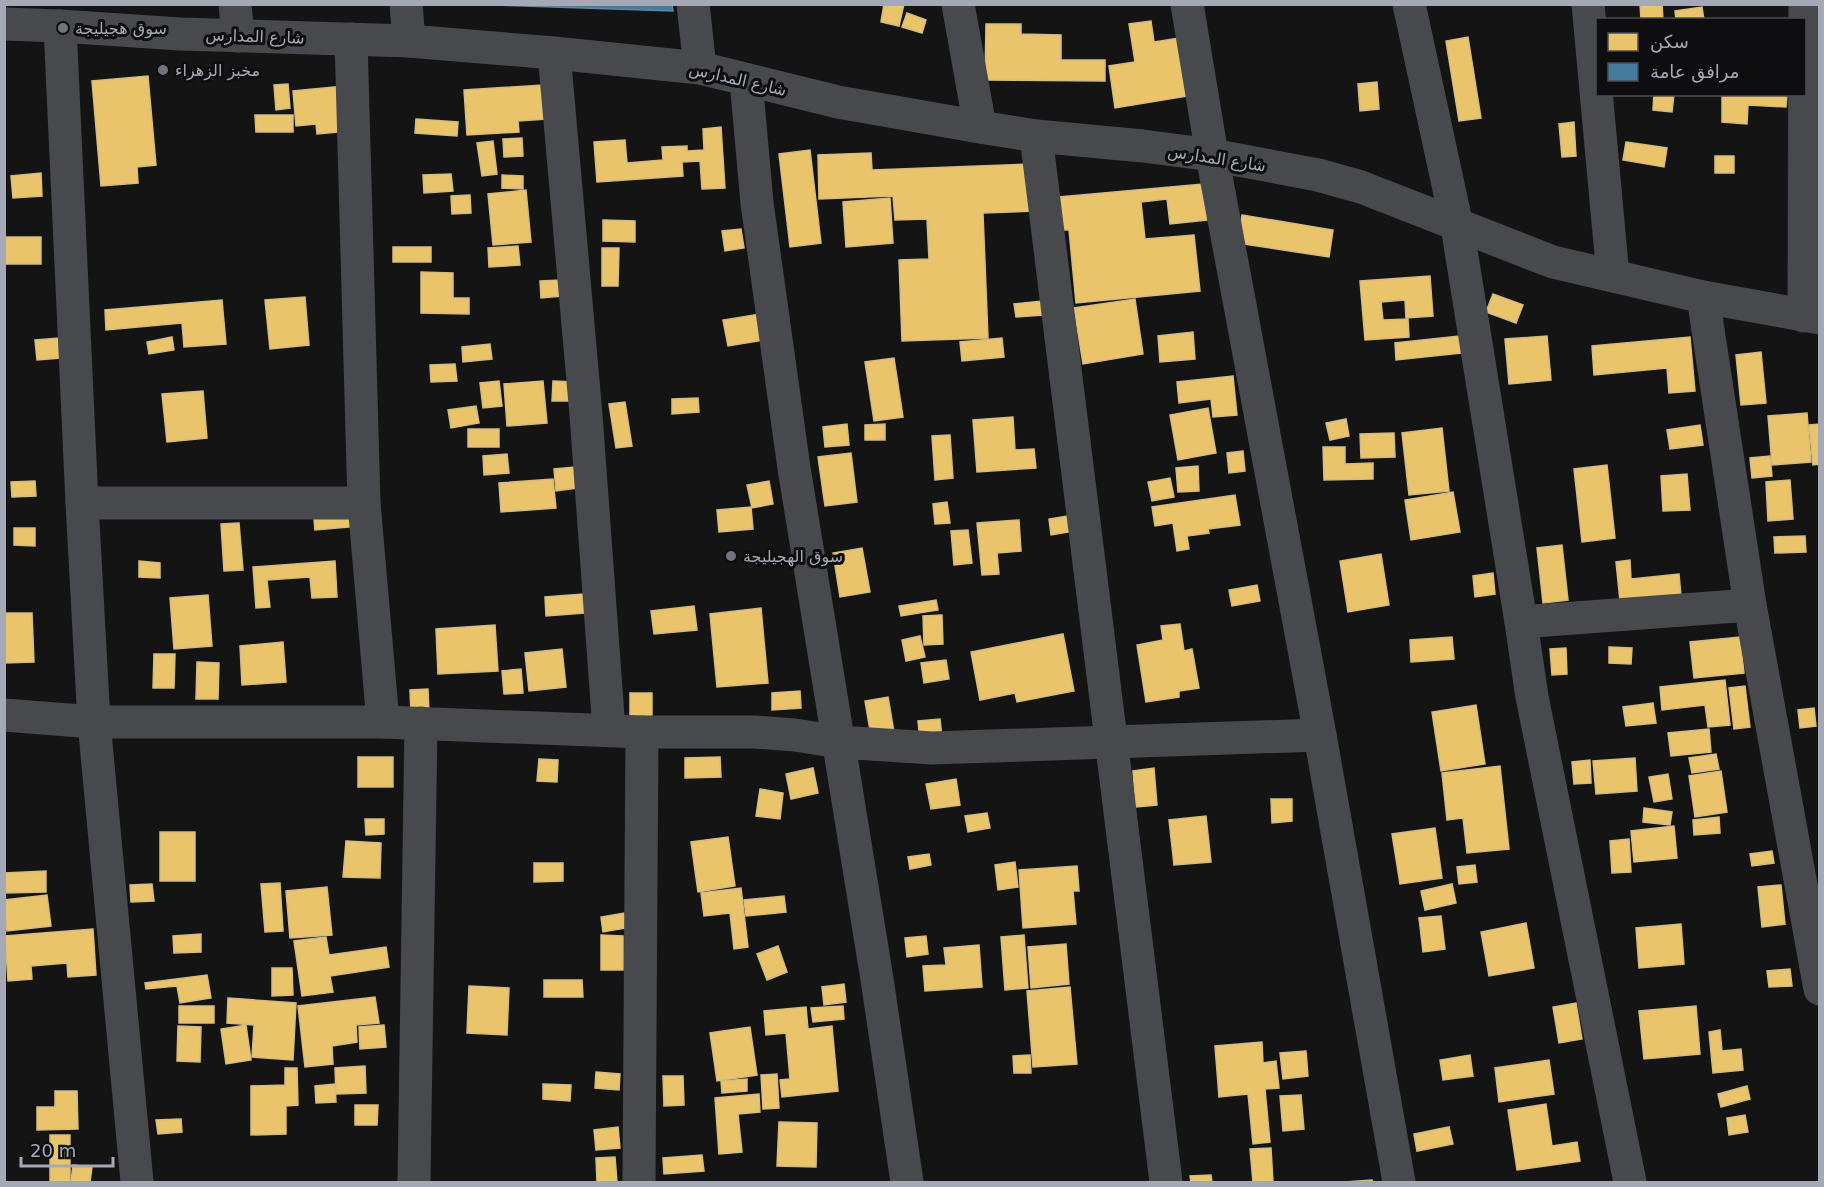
<svg xmlns="http://www.w3.org/2000/svg" width="1824" height="1187" font-family="'DejaVu Sans','Noto Sans Arabic',sans-serif">
<style>
.homes{fill:#e9c46a;stroke:#d5bc80;stroke-width:1.5}
.public{fill:#457b9d;stroke:#6288a4;stroke-width:1.5}
.lines{fill:none;stroke-linecap:round;stroke-linejoin:round}
.minor{stroke:#48494d;stroke-width:33}
.poi-dot{fill:#72747d;stroke:#0e0e10;stroke-width:2}
.labels{text-anchor:middle;stroke-width:6;stroke-linejoin:round;paint-order:stroke}
.poi-label{font-size:16px;fill:#a5a8b5;stroke:#0e0e10;text-anchor:start}
.street-label{font-size:16px;fill:#a5a8b5;stroke:#0e0e10}
</style>
<rect width="100%" height="100%" fill="#141414"/>
<!-- homes -->
<g class="homes">
<path d="M884,4H904L899,26L881,22Z"/>
<path d="M1640,4H1662L1663,20H1641Z"/>
<path d="M1702,7L1704,20H1676L1675,11Z"/>
<path d="M907,13L926,20L922,33L902,27Z"/>
<path d="M1151,21L1154,42L1179,38L1188,96L1115,108L1109,66L1135,62L1129,24Z"/>
<path d="M986,24H1021V34L1061,35V60H1105V81L985,80Z"/>
<path d="M1468,37L1481,118L1459,121L1446,41Z"/>
<path d="M148,76L156,165L137,167L138,183L101,186L92,81Z"/>
<path d="M1377,82L1379,109L1360,111L1358,84Z"/>
<path d="M288,84L290,108L276,110L274,85Z"/>
<path d="M559,84L561,118L518,121L519,132L467,135L464,90Z"/>
<path d="M344,86L349,131L317,134L316,124L296,126L293,91Z"/>
<path d="M1654,94H1674L1672,112L1653,110Z"/>
<path d="M1722,94H1787L1786,107L1748,105L1747,124L1722,122Z"/>
<path d="M255,115H293V132H256Z"/>
<path d="M416,119L458,122L457,136L415,133Z"/>
<path d="M1574,122L1576,156L1562,157L1559,124Z"/>
<path d="M721,127L725,188L702,189L700,161L682,162L683,176L597,182L594,142L625,140L627,163L663,160L662,147L687,146V151L704,150L703,129Z"/>
<path d="M522,138L523,156L504,157L503,139Z"/>
<path d="M493,141L497,174L482,176L477,143Z"/>
<path d="M1626,142L1667,148L1664,167L1623,160Z"/>
<path d="M810,150L821,243L790,247L779,154Z"/>
<path d="M871,153L872,170L1031,164L1034,211L983,213L988,338L902,341L899,260L929,259L927,219L895,220L893,196L819,199L818,155Z"/>
<rect x="1715" y="156" width="19" height="17"/>
<path d="M41,173L42,196L13,198L11,176Z"/>
<path d="M451,174L453,191L424,193L423,175Z"/>
<path d="M502,175L523,176V189L502,188Z"/>
<path d="M1203,184L1207,220L1170,224L1167,199L1141,202L1145,239L1194,235L1200,291L1076,303L1069,230H1062L1059,197Z"/>
<path d="M526,190L531,242L493,245L488,194Z"/>
<path d="M470,195L471,213L452,214L451,196Z"/>
<path d="M890,198L893,243L846,247L843,202Z"/>
<path d="M1242,215L1333,230L1329,257L1238,243Z"/>
<path d="M603,220L635,221V242L603,241Z"/>
<path d="M741,229L744,248L725,251L722,231Z"/>
<rect x="4" y="237" width="37" height="27"/>
<path d="M518,246L520,265L489,267L488,248Z"/>
<rect x="393" y="247" width="38" height="15"/>
<path d="M602,248H619L618,286H602Z"/>
<path d="M421,272L453,273V298H469V314L421,313Z"/>
<path d="M1430,276L1433,316L1406,318L1405,300L1381,302L1383,320L1408,319L1409,337L1365,340L1360,281Z"/>
<path d="M561,280L562,296L541,298L540,281Z"/>
<path d="M1493,294L1523,305L1516,323L1486,312Z"/>
<path d="M305,297L309,345L270,349L265,300Z"/>
<path d="M1135,299L1143,354L1083,364L1074,308Z"/>
<path d="M222,300L226,344L184,347L182,323L106,330L105,310Z"/>
<path d="M1042,301L1043,315L1016,317L1014,304Z"/>
<path d="M760,314L764,340L728,346L723,320Z"/>
<path d="M1193,332L1195,359L1160,362L1158,336Z"/>
<path d="M1459,336L1461,353L1396,360L1395,343Z"/>
<path d="M1547,336L1551,380L1509,384L1505,339Z"/>
<path d="M172,337L174,350L149,354L147,342Z"/>
<path d="M1690,337L1695,391L1669,393L1667,368L1594,375L1592,346Z"/>
<path d="M59,338L61,358L37,360L35,340Z"/>
<path d="M1002,338L1004,357L962,361L960,342Z"/>
<path d="M490,344L492,359L463,362L462,347Z"/>
<path d="M1761,352L1766,403L1741,405L1736,355Z"/>
<path d="M894,358L903,417L874,421L865,362Z"/>
<path d="M455,364L457,381L431,382L430,365Z"/>
<path d="M1233,376L1237,415L1213,417L1211,399L1179,403L1177,382Z"/>
<path d="M499,381L502,406L483,408L480,383Z"/>
<path d="M543,381L547,423L507,426L504,384Z"/>
<path d="M553,381L575,382L574,401H552Z"/>
<path d="M203,391L207,438L167,442L162,394Z"/>
<path d="M698,398L699,412L672,414V399Z"/>
<path d="M625,402L632,446L616,448L609,404Z"/>
<path d="M476,406L479,423L451,428L448,410Z"/>
<path d="M1208,408L1216,453L1178,460L1170,415Z"/>
<path d="M1807,413L1811,462L1772,465L1768,416Z"/>
<path d="M1013,417L1015,450L1034,449L1036,468L977,472L973,420Z"/>
<path d="M1346,419L1349,436L1330,440L1326,423Z"/>
<path d="M847,424L849,445L825,447L823,427Z"/>
<path d="M885,424V440H865V425Z"/>
<path d="M1820,424V464L1813,465L1809,425Z"/>
<path d="M1700,425L1703,445L1670,449L1667,430Z"/>
<path d="M1442,428L1449,491L1409,495L1402,433Z"/>
<rect x="468" y="429" width="31" height="18"/>
<path d="M1394,433L1395,457L1361,458L1360,434Z"/>
<path d="M950,435L953,478L935,480L932,436Z"/>
<path d="M1323,447H1345V464L1373,463V479L1324,480Z"/>
<path d="M1243,451L1245,471L1229,473L1227,453Z"/>
<path d="M851,453L857,502L825,506L818,457Z"/>
<path d="M507,454L509,473L484,475L483,456Z"/>
<path d="M1770,456L1772,476L1752,478L1750,458Z"/>
<path d="M1607,465L1615,538L1582,542L1574,469Z"/>
<path d="M1198,466L1199,491L1178,492L1176,468Z"/>
<path d="M575,467L577,488L556,491L554,469Z"/>
<path d="M1687,474L1690,510L1663,511L1661,476Z"/>
<path d="M1170,478L1174,497L1152,501L1148,482Z"/>
<path d="M553,479L556,508L501,512L499,483Z"/>
<path d="M1790,480L1793,519L1768,521L1766,482Z"/>
<path d="M35,481L36,496L12,497L11,482Z"/>
<path d="M769,481L773,504L752,508L747,485Z"/>
<path d="M1453,492L1460,532L1411,540L1405,500Z"/>
<path d="M1235,495L1240,525L1208,529L1209,533L1187,536L1189,549L1177,551L1173,523L1155,526L1152,507Z"/>
<path d="M947,502L950,523L935,524L933,504Z"/>
<path d="M358,504L360,526L315,530L313,508Z"/>
<path d="M751,507L753,529L719,532L717,510Z"/>
<path d="M1067,516L1069,532L1051,535L1049,519Z"/>
<path d="M1019,520L1021,551L997,553L999,574L982,575L977,523Z"/>
<path d="M239,523L243,570L224,571L221,524Z"/>
<path d="M14,528H35V546L14,545Z"/>
<path d="M968,530L972,563L954,565L951,531Z"/>
<path d="M1805,536L1806,552L1775,553L1774,537Z"/>
<path d="M1562,545L1568,600L1543,603L1537,548Z"/>
<path d="M862,548L870,592L840,597L833,553Z"/>
<path d="M1381,554L1389,605L1348,612L1340,561Z"/>
<path d="M1630,560L1631,579L1679,574L1681,596L1620,601L1616,562Z"/>
<path d="M139,561L160,563V578L139,577Z"/>
<path d="M335,561L337,597L312,598L310,577L267,580L270,607L256,608L253,567Z"/>
<path d="M1493,573L1495,594L1475,597L1473,576Z"/>
<path d="M1257,585L1260,601L1232,606L1229,590Z"/>
<path d="M583,594L584,613L546,616L545,597Z"/>
<path d="M208,595L212,646L174,649L170,598Z"/>
<path d="M936,600L938,610L901,616L899,606Z"/>
<path d="M694,606L697,630L654,634L651,611Z"/>
<path d="M761,608L768,683L717,687L710,614Z"/>
<path d="M4,613H32L34,662L4,663Z"/>
<path d="M942,615L943,644L924,645L923,616Z"/>
<path d="M1180,624L1184,651L1192,649L1199,688L1179,691V697L1146,702L1137,645L1163,640L1161,626Z"/>
<path d="M495,625L498,671L438,674L436,629Z"/>
<path d="M1063,634L1074,691L1017,702L1015,693L980,700L971,652Z"/>
<path d="M920,636L925,657L906,661L902,640Z"/>
<path d="M1452,637L1454,659L1411,662L1410,640Z"/>
<path d="M1740,637L1744,673L1694,678L1690,642Z"/>
<path d="M283,642L286,682L242,685L240,646Z"/>
<path d="M1609,647L1632,648L1631,664L1609,663Z"/>
<path d="M1566,648L1567,674L1552,675L1550,649Z"/>
<path d="M562,649L566,687L529,691L525,653Z"/>
<path d="M154,654H175L174,688H153Z"/>
<path d="M946,660L949,679L924,683L921,663Z"/>
<path d="M197,662L219,663L218,699H196Z"/>
<path d="M521,669L523,693L504,694L502,671Z"/>
<path d="M1725,680L1730,725L1708,727L1705,705L1662,710L1660,687Z"/>
<path d="M1745,686L1750,727L1734,729L1729,688Z"/>
<path d="M428,689L429,714L411,715L410,690Z"/>
<path d="M800,691L801,708L772,710V693Z"/>
<rect x="630" y="693" width="22" height="25"/>
<path d="M888,697L895,738L872,742L865,701Z"/>
<path d="M1653,703L1656,723L1626,726L1623,707Z"/>
<path d="M1476,705L1485,764L1441,771L1432,712Z"/>
<path d="M1814,708L1816,726L1800,728L1798,710Z"/>
<path d="M940,719L942,738L920,740L918,721Z"/>
<path d="M1709,729L1711,752L1671,756L1668,733Z"/>
<path d="M1716,754L1719,769L1692,773L1689,758Z"/>
<rect x="358" y="757" width="35" height="30"/>
<path d="M720,757L721,777L685,778V758Z"/>
<path d="M1635,758L1637,791L1596,794L1593,761Z"/>
<path d="M539,759L558,760L557,782L537,781Z"/>
<path d="M1590,760L1591,783L1574,784L1572,762Z"/>
<path d="M1500,766L1509,849L1467,853L1463,818L1447,820L1442,773Z"/>
<path d="M813,768L818,793L791,799L786,774Z"/>
<path d="M1154,768L1157,805L1136,807L1133,771Z"/>
<path d="M1721,771L1727,812L1695,817L1689,776Z"/>
<path d="M1668,774L1672,799L1654,802L1649,777Z"/>
<path d="M956,779L960,805L931,809L926,784Z"/>
<path d="M760,789L783,793L780,819L756,816Z"/>
<path d="M1271,799H1292V821L1272,823Z"/>
<path d="M1644,808L1672,812L1670,825L1643,822Z"/>
<path d="M987,813L990,828L968,832L965,816Z"/>
<path d="M1206,816L1211,862L1174,865L1169,820Z"/>
<path d="M1719,817L1720,833L1694,835L1693,820Z"/>
<path d="M365,819H384V834L366,835Z"/>
<path d="M1674,826L1677,858L1634,862L1631,831Z"/>
<path d="M1435,828L1442,878L1400,884L1392,834Z"/>
<rect x="160" y="832" width="35" height="49"/>
<path d="M728,837L735,886L698,892L691,842Z"/>
<path d="M1629,839L1631,872L1612,873L1610,841Z"/>
<path d="M346,841L381,843L380,878L343,877Z"/>
<path d="M1772,851L1774,863L1752,866L1750,854Z"/>
<path d="M929,854L931,865L910,869L908,857Z"/>
<path d="M1015,862L1018,887L998,890L995,865Z"/>
<path d="M534,863H563V881L534,882Z"/>
<path d="M1475,865L1477,882L1459,884L1457,867Z"/>
<path d="M1077,866L1079,891H1073L1076,924L1023,928L1019,870Z"/>
<path d="M46,871V892L4,893V873Z"/>
<path d="M280,883L283,931L265,932L261,884Z"/>
<path d="M152,884L154,901L131,902L130,885Z"/>
<path d="M1452,884L1456,903L1425,910L1421,891Z"/>
<path d="M1781,885L1785,924L1762,927L1758,887Z"/>
<path d="M327,887L332,935L290,938L286,891Z"/>
<path d="M741,888L748,947L734,949L730,913L704,916L701,893Z"/>
<path d="M47,895L51,926L7,931L4,900Z"/>
<path d="M784,896L786,912L746,916L744,900Z"/>
<path d="M624,913L626,928L603,932L601,917Z"/>
<path d="M1441,916L1445,949L1423,952L1419,918Z"/>
<path d="M1526,923L1534,968L1489,976L1481,932Z"/>
<path d="M1681,924L1684,964L1639,968L1636,928Z"/>
<path d="M93,929L96,975L68,977L67,963L31,966L32,979L8,981L5,936Z"/>
<path d="M201,934V952L174,953L173,936Z"/>
<path d="M601,935L623,936V970H601Z"/>
<path d="M1024,935L1028,988L1005,990L1001,937Z"/>
<path d="M926,936L928,954L907,957L905,938Z"/>
<path d="M326,937L329,955L386,947L389,967L330,976L333,992L302,996L294,941Z"/>
<path d="M1066,944L1069,984L1031,988L1028,947Z"/>
<path d="M979,945L982,987L925,991L923,966L946,965L944,948Z"/>
<path d="M778,946L787,972L767,980L757,954Z"/>
<path d="M272,968H292L293,995L272,996Z"/>
<path d="M1790,969L1792,986L1769,987L1767,971Z"/>
<path d="M207,975L211,998L180,1003L177,986L146,989L145,983Z"/>
<path d="M544,980H582L583,997H544Z"/>
<path d="M844,984L846,1002L824,1005L822,987Z"/>
<path d="M469,986L509,988L507,1035L467,1033Z"/>
<path d="M1070,987L1077,1064L1033,1067L1027,991Z"/>
<path d="M375,997L379,1023L356,1025L357,1042L332,1046L333,1064L305,1067L298,1006Z"/>
<path d="M228,998L296,1003L293,1060L252,1057L254,1025L227,1023Z"/>
<path d="M1576,1003L1582,1039L1559,1043L1553,1007Z"/>
<rect x="179" y="1006" width="35" height="17"/>
<path d="M843,1006L844,1019L813,1022L811,1008Z"/>
<path d="M1696,1006L1700,1054L1644,1059L1639,1011Z"/>
<path d="M806,1007L808,1029L832,1026L838,1091L782,1097L780,1080L790,1079L786,1033L766,1035L764,1011Z"/>
<path d="M246,1025L251,1060L226,1064L221,1029Z"/>
<path d="M384,1025L386,1047L360,1049L359,1027Z"/>
<path d="M178,1026L201,1027L200,1062L177,1061Z"/>
<path d="M750,1027L757,1075L717,1081L710,1033Z"/>
<path d="M1720,1030L1722,1051L1741,1049L1743,1070L1713,1073L1709,1032Z"/>
<path d="M1262,1042L1263,1063L1276,1061L1279,1088L1265,1089L1270,1142L1253,1144L1248,1094L1219,1097L1215,1046Z"/>
<path d="M1306,1051L1308,1076L1283,1079L1280,1053Z"/>
<path d="M1030,1055L1031,1073H1014L1013,1056Z"/>
<path d="M1470,1055L1473,1076L1443,1080L1440,1060Z"/>
<path d="M1549,1060L1554,1094L1499,1102L1495,1068Z"/>
<path d="M365,1066L366,1093L336,1094L335,1068Z"/>
<path d="M285,1068H297L298,1105L286,1106V1134L251,1135V1086L285,1085Z"/>
<path d="M596,1072L620,1074L619,1090L595,1088Z"/>
<path d="M777,1074L779,1108L763,1109L761,1075Z"/>
<path d="M663,1076H683L684,1105L664,1106Z"/>
<path d="M747,1079V1091L722,1093L721,1081Z"/>
<path d="M335,1084L336,1102L316,1103L315,1086Z"/>
<path d="M543,1084L571,1085L570,1101L543,1099Z"/>
<path d="M1747,1086L1750,1099L1721,1107L1718,1094Z"/>
<path d="M55,1091H77L78,1129L37,1130V1107H55Z"/>
<path d="M759,1094L760,1112L738,1114L742,1152L719,1154L715,1098Z"/>
<path d="M1301,1095L1304,1129L1283,1131L1280,1096Z"/>
<path d="M1546,1104L1552,1146L1577,1142L1580,1161L1517,1170L1508,1110Z"/>
<path d="M355,1105H378L377,1125H355Z"/>
<path d="M1745,1115L1748,1132L1729,1135L1727,1118Z"/>
<path d="M181,1119L182,1132L158,1134L156,1120Z"/>
<path d="M779,1122L817,1123L816,1167L777,1166Z"/>
<path d="M618,1127L620,1148L596,1150L594,1130Z"/>
<path d="M1449,1127L1453,1144L1417,1151L1414,1134Z"/>
<rect x="50" y="1135" width="20" height="47"/>
<path d="M1271,1148L1273,1182H1253L1250,1149Z"/>
<path d="M702,1155L704,1171L664,1174L663,1158Z"/>
<path d="M615,1157L617,1182H597L596,1158Z"/>
<path d="M73,1165L92,1167L90,1182H71Z"/>
<path d="M1211,1175L1212,1182H1191L1190,1176Z"/>
<path d="M1372,1180L1373,1182H1345Z"/>
</g>
<!-- public -->
<path class="public" d="M464,4H672L673,11Z"/>
<g class="lines">
<!-- minor -->
<g class="minor">
<path d="M235,4L238,36"/>
<path d="M406,4L409,41"/>
<path d="M693,4L700,68"/>
<path d="M958,4L980,127"/>
<path d="M1187,4L1212,155L1320,735L1399,1182"/>
<path d="M1409,4L1457,226L1521,622L1532,697L1630,1182"/>
<path d="M1588,4L1613,276"/>
<path d="M4,24L60,26L180,34L409,41L554,53L700,68L838,102L980,127L1036,136L1143,146L1212,155L1318,175L1361,187L1553,262L1703,297L1820,318"/>
<path d="M60,26L82,503L94,722L137,1182"/>
<path d="M351,39L364,503L383,722"/>
<path d="M554,53L586,415L609,730"/>
<path d="M746,80L757,203L794,468L877,979L907,1182"/>
<path d="M1036,136L1166,1182"/>
<path d="M1703,297L1750,605L1820,989"/>
<path d="M1804,316L1805,4"/>
<path d="M82,503H364"/>
<path d="M1521,622L1750,605"/>
<path d="M4,715L94,722H383L642,732H755L795,735L839,742L932,748L1320,735"/>
<path d="M414,1182L421,723"/>
<path d="M639,1182L642,732"/>
</g>
</g>
<!-- markers -->
<g class="poi-dot">
<circle cx="63" cy="28" r="6"/>
<circle cx="163" cy="70" r="6"/>
<circle cx="731" cy="556" r="6"/>
</g>
<g class="labels">
<!-- poi labels -->
<g class="poi-label">
<text x="75" y="34">سوق هجيليجة</text>
<text x="175" y="76">مخبز الزهراء</text>
<text x="743" y="562">سوق الهجيليجة</text>
</g>
<!-- street labels -->
<g class="street-label">
<text transform="translate(255 36) rotate(2)" y="6">شارع المدارس</text>
<text transform="translate(738 79) rotate(13)" y="6">شارع المدارس</text>
<text transform="translate(1217 158) rotate(9)" y="6">شارع المدارس</text>
</g>
</g>
<!-- border -->
<rect width="1824" height="1187" fill="none" stroke="#a5a8b5" stroke-width="12"/>
<!-- legend -->
<rect x="1596" y="18" width="210" height="78" fill="#0e0e10" stroke="#4a4c52" stroke-width="1.5"/>
<rect x="1608" y="33" width="30" height="18" fill="#e9c46a" stroke="#4a4c52" stroke-width="1.5"/>
<text x="1650" y="48" font-size="18" fill="#a5a8b5">سكن</text>
<rect x="1608" y="63" width="30" height="18" fill="#457b9d" stroke="#4a4c52" stroke-width="1.5"/>
<text x="1650" y="78" font-size="18" fill="#a5a8b5">مرافق عامة</text>
<!-- scale -->
<path d="M21 1157v9h92v-9" fill="none" stroke="#a5a8b5" stroke-width="3"/>
<text x="30" y="1157" font-size="18" fill="#a5a8b5" stroke="#0e0e10" stroke-width="4.5" paint-order="stroke">20 m</text>
</svg>
